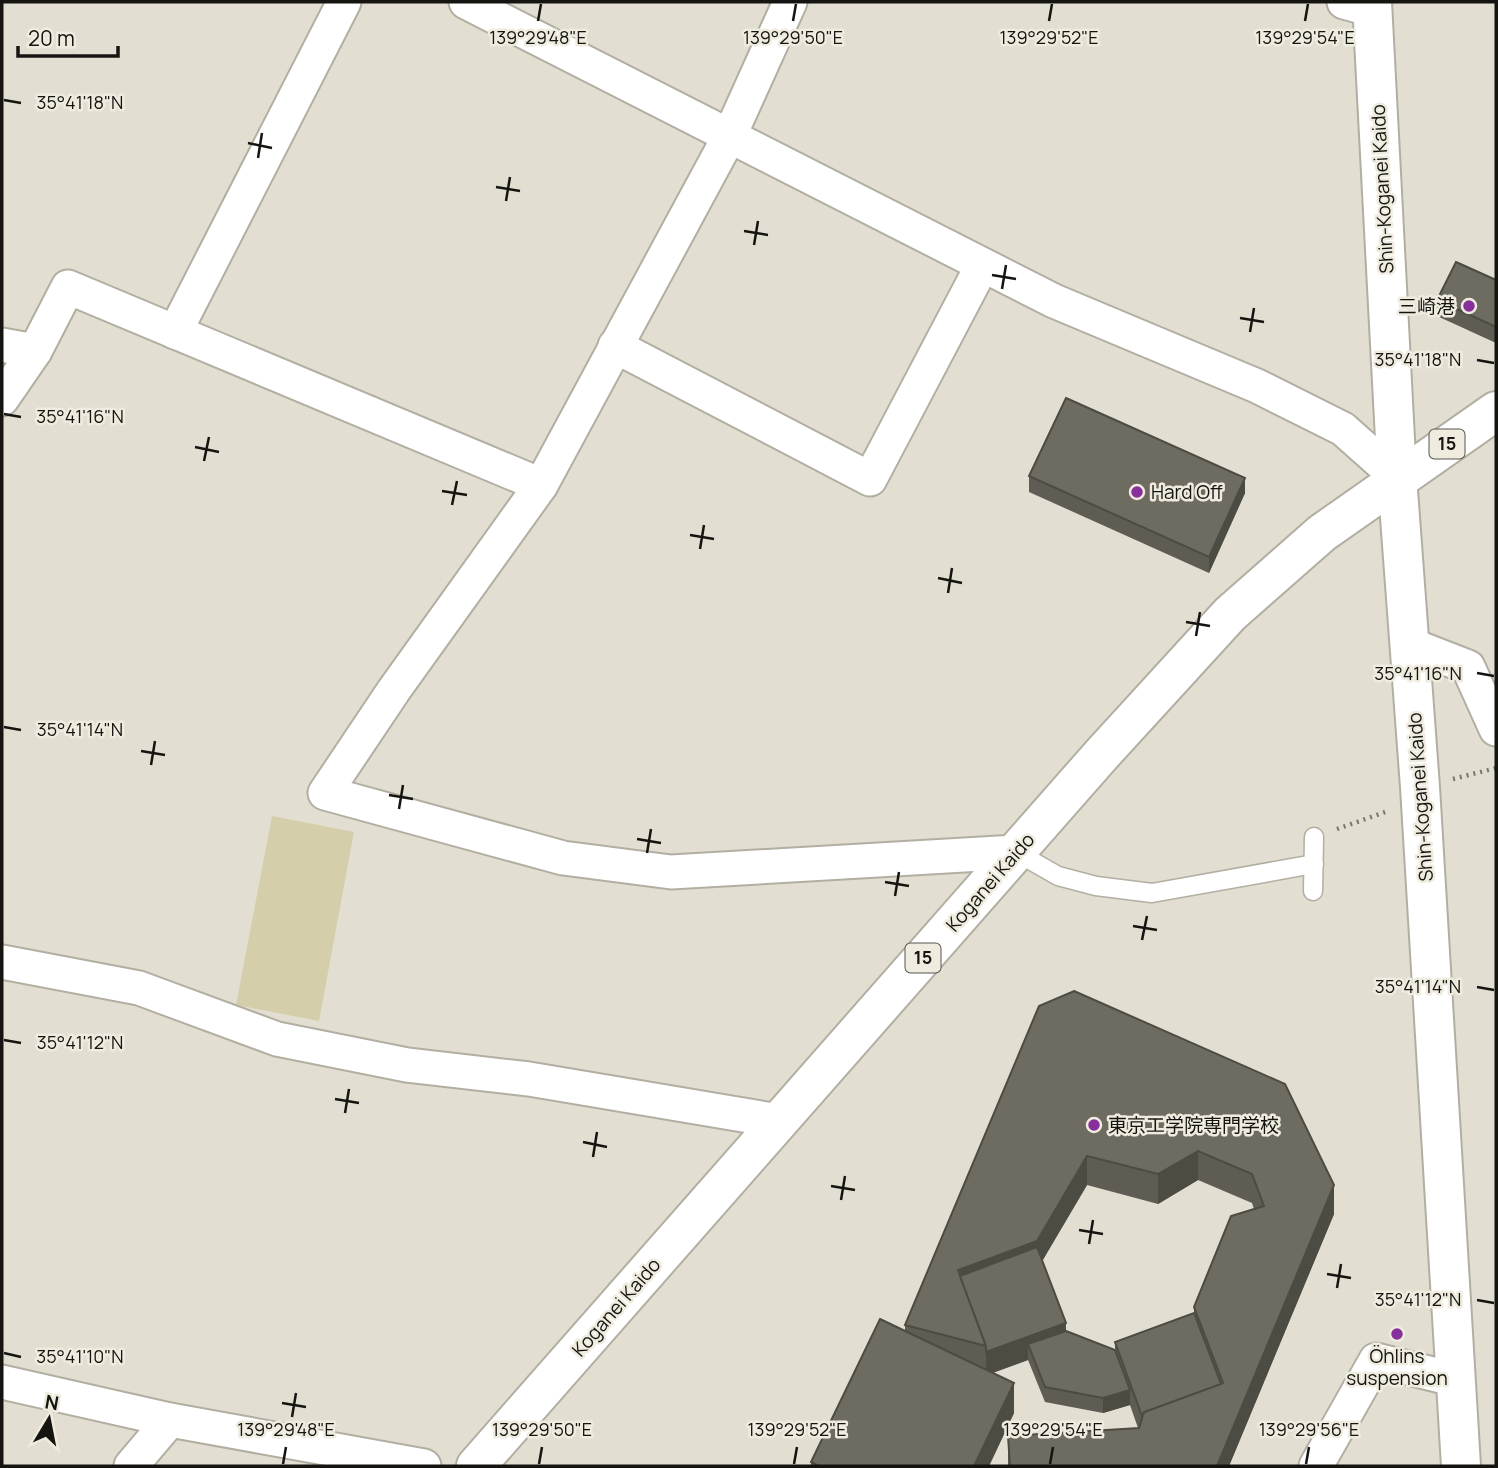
<svg xmlns="http://www.w3.org/2000/svg" width="1498" height="1468" font-family="Manrope,'Noto Sans JP',sans-serif">
<style>
.pitch{fill:#d5ceaa}
.lines{fill:none;stroke-linecap:round;stroke-linejoin:round}
.lane-casing{stroke:#b2afa2;stroke-width:21}
.street-casing{stroke:#b2afa2;stroke-width:37}
.secondary-casing{stroke:#b2afa2;stroke-width:42}
.primary-casing{stroke:#b2afa2;stroke-width:42}
.path{stroke:#79776e;stroke-width:4.5;stroke-dasharray:2 5;stroke-linecap:butt}
.lane{stroke:#fff;stroke-width:18}
.street{stroke:#fff;stroke-width:33}
.secondary{stroke:#fff;stroke-width:38}
.primary{stroke:#fff;stroke-width:38}
.wall{fill:#5f5d53;fill-rule:evenodd}
.shaded-wall{fill:#4d4c43}
.building{fill:#6e6c60;stroke:#4d4c43;stroke-width:2}
.ticks{fill:none;stroke:#151410;stroke-width:2.5}
.poi-dot{fill:#872f9b;stroke:#efecdf;stroke-width:2.5}
.labels{text-anchor:middle;stroke-width:5;stroke-linejoin:round;paint-order:stroke}
.shield{fill:#efecdf;stroke:#56554e;stroke-width:2}
.shield-label{font-size:18px;font-weight:bold;fill:#151410}
.street-label{font-size:19px;fill:#151410;stroke:#efecdf}
.poi-label{font-size:19px;fill:#151410;stroke:#efecdf;text-anchor:start}
.ticks-label{font-size:18px;text-anchor:middle;fill:#151410;stroke:#efecdf;stroke-width:5;stroke-linejoin:round;paint-order:stroke}
</style>
<rect width="100%" height="100%" fill="#e2dfd2"/>
<!-- pitch -->
<path class="pitch" d="M272,816L354,832L319,1021L236,1005Z"/>
<g class="lines">
<defs>
<g id="lane">
<path d="M1016,852L1058,876L1096,886L1152,893L1314,864"/>
<path d="M1313,891L1314,837"/>
</g>
<g id="street">
<path d="M466,2L1054,301L1257,386L1343,429L1397,477"/>
<path d="M790,2L729,137L541,485L394,690L325,793L563,858L671,872L1016,852"/>
<path d="M1344,2L1373,10"/>
<path d="M175,332L344,2"/>
<path d="M2,345L35,351"/>
<path d="M615,346L870,479L982,266"/>
<path d="M2,399L35,351L68,287L541,485"/>
<path d="M1409,644L1468,667L1496,729"/>
<path d="M2,962L139,988L277,1039L407,1065L529,1079L779,1121"/>
<path d="M2,1382L170,1420L424,1466"/>
<path d="M131,1466L170,1420"/>
<path d="M1316,1466L1376,1360L1457,1380"/>
</g>
<path id="secondary" d="M1372,2L1397,477L1420,787L1461,1466"/>
<path id="primary" d="M476,1466L1102,754L1230,614L1322,533L1496,411"/>
</defs>
<!-- lane casing -->
<use href="#lane" class="lane-casing"/>
<!-- street casing -->
<use href="#street" class="street-casing"/>
<!-- secondary casing -->
<use href="#secondary" class="secondary-casing"/>
<!-- primary casing -->
<use href="#primary" class="primary-casing"/>
<!-- path -->
<g class="path">
<path d="M1453,779L1496,768"/>
<path d="M1337,829L1388,811"/>
</g>
<!-- lane -->
<use href="#lane" class="lane"/>
<!-- street -->
<use href="#street" class="street"/>
<!-- secondary -->
<use href="#secondary" class="secondary"/>
<!-- primary -->
<use href="#primary" class="primary"/>
</g>
<!-- wall -->
<g class="wall">
<path d="M1496,280V343L1437,316V300Z"/>
<path d="M1029,476L1245,493L1209,573L1029,492Z"/>
<path d="M1039,1006L1334,1214L1229,1466H1008V1436L1138,1428L1130,1405L1103,1413L1045,1402L1028,1360L993,1373L1014,1413L989,1466H811V1462L905,1331V1325ZM1198,1180L1252,1203L1254,1209L1194,1307V1313L1115,1342V1350L1066,1331L1042,1261L1087,1185L1158,1204Z"/>
</g>
<!-- shaded-wall -->
<g class="shaded-wall">
<path d="M1245,478V493L1209,573V557Z"/>
<path d="M1198,1151V1180L1158,1204V1174Z"/>
<path d="M1087,1156V1185L1037,1270L958,1299V1270Z"/>
<path d="M1334,1185V1214L1229,1466H1217Z"/>
<path d="M1066,1323V1346L1028,1344V1360L986,1375V1352Z"/>
<path d="M1014,1383V1413L989,1466H974Z"/>
<path d="M1130,1390V1405L1103,1413V1398Z"/>
</g>
<!-- building -->
<g class="building">
<path d="M1456,262L1496,280V327L1437,300Z"/>
<path d="M1066,398L1245,478L1209,557L1029,476Z"/>
<path d="M1074,991L1285,1084L1334,1185L1217,1466H1010L1008,1436L1139,1428L1144,1412L1223,1383L1194,1307L1231,1216L1264,1206L1252,1174L1198,1151L1158,1174L1087,1156L1037,1241L958,1270L986,1346L905,1325L1039,1006Z"/>
<path d="M1037,1247L1066,1323L986,1352V1346L960,1276Z"/>
<path d="M1194,1313L1221,1384L1144,1412L1142,1416L1115,1342Z"/>
<path d="M880,1319L1014,1383L974,1466H819L811,1462Z"/>
<path d="M1066,1331L1115,1350L1130,1390L1103,1398L1045,1387L1028,1344Z"/>
</g>
<!-- ticks -->
<path class="ticks" d="M538,21L541,4M793,21L796,4M1049,21L1052,4M1305,21L1308,4M4,100L21,103M248,143L272,148M258,158L262,133M496,187L520,191M506,201L510,177M744,231L768,235M754,245L758,221M992,275L1016,279M1002,289L1006,265M1240,318L1264,322M1250,332L1254,308M1477,360L1494,363M4,414L21,417M195,447L219,452M204,461L209,437M442,491L467,495M452,505L457,481M690,535L714,539M700,549L704,525M938,578L962,583M948,593L952,568M1186,622L1210,626M1196,636L1200,612M1477,673L1494,676M4,727L21,730M141,751L165,755M151,765L155,741M389,795L413,799M399,809L403,785M637,839L661,843M647,853L651,829M885,882L909,886M895,896L899,872M1133,926L1157,930M1142,940L1147,916M1477,987L1494,990M4,1040L21,1043M335,1099L359,1103M345,1113L349,1089M583,1142L607,1147M593,1157L597,1132M831,1186L855,1190M841,1200L845,1176M1079,1230L1103,1234M1089,1244L1093,1220M1327,1274L1351,1278M1337,1288L1341,1264M1477,1300L1494,1303M4,1353L21,1357M282,1403L306,1407M292,1417L296,1393M283,1464L286,1447M539,1464L542,1447M794,1464L797,1447M1050,1464L1053,1447M1306,1464L1309,1447"/>
<!-- markers -->
<g class="poi-dot">
<circle cx="1469" cy="306" r="7"/>
<circle cx="1137" cy="492" r="7"/>
<circle cx="1094" cy="1125" r="7"/>
<circle cx="1397" cy="1334" r="7"/>
</g>
<g class="labels">
<!-- shield labels -->
<g class="shield">
<rect x="1429.5" y="429.5" width="35" height="29" rx="5"/>
<rect x="905.5" y="943.5" width="35" height="29" rx="5"/>
</g>
<g class="shield-label">
<text x="1447" y="450">15</text>
<text x="923" y="964">15</text>
</g>
<!-- street labels -->
<g class="street-label">
<text transform="translate(1382 189) rotate(-93)" y="7">Shin-Koganei Kaido</text>
<text transform="translate(1420 797) rotate(-94)" y="7">Shin-Koganei Kaido</text>
<text transform="translate(990 882) rotate(-49)" y="7">Koganei Kaido</text>
<text transform="translate(616 1307) rotate(-49)" y="7">Koganei Kaido</text>
</g>
<!-- poi labels -->
<g class="poi-label">
<text x="1455" y="313" text-anchor="end">三崎港</text>
<text x="1151" y="499">Hard Off</text>
<text x="1108" y="1132">東京工学院専門学校</text>
<text x="1397" y="1363" text-anchor="middle">Öhlins<tspan x="1397" dy="22">suspension</tspan></text>
</g>
</g>
<g class="ticks-label">
<text x="538" y="44">139°29'48"E</text>
<text x="793" y="44">139°29'50"E</text>
<text x="1049" y="44">139°29'52"E</text>
<text x="1305" y="44">139°29'54"E</text>
<text x="80" y="109">35°41'18"N</text>
<text x="1418" y="366">35°41'18"N</text>
<text x="80" y="423">35°41'16"N</text>
<text x="1418" y="680">35°41'16"N</text>
<text x="80" y="736">35°41'14"N</text>
<text x="1418" y="993">35°41'14"N</text>
<text x="80" y="1049">35°41'12"N</text>
<text x="1418" y="1306">35°41'12"N</text>
<text x="80" y="1363">35°41'10"N</text>
<text x="286" y="1436">139°29'48"E</text>
<text x="542" y="1436">139°29'50"E</text>
<text x="797" y="1436">139°29'52"E</text>
<text x="1053" y="1436">139°29'54"E</text>
<text x="1309" y="1436">139°29'56"E</text>
</g>
<!-- border -->
<rect width="1498" height="1468" fill="none" stroke="#151410" stroke-width="7"/>
<!-- north arrow -->
<g transform="translate(49 1419) rotate(10)" stroke="#efecdf" stroke-width="5" paint-order="stroke">
<path d="M0-5L12 26L0 18L-12 26Z" fill="#151410"/>
<text y="-10" font-size="19" font-weight="bold" text-anchor="middle" fill="#151410">N</text>
</g>
<!-- scale -->
<path d="M18 46v10h100v-10" fill="none" stroke="#151410" stroke-width="3.5"/>
<text x="28" y="46" font-size="21" fill="#151410" stroke="#efecdf" stroke-width="5" paint-order="stroke">20 m</text>
</svg>
